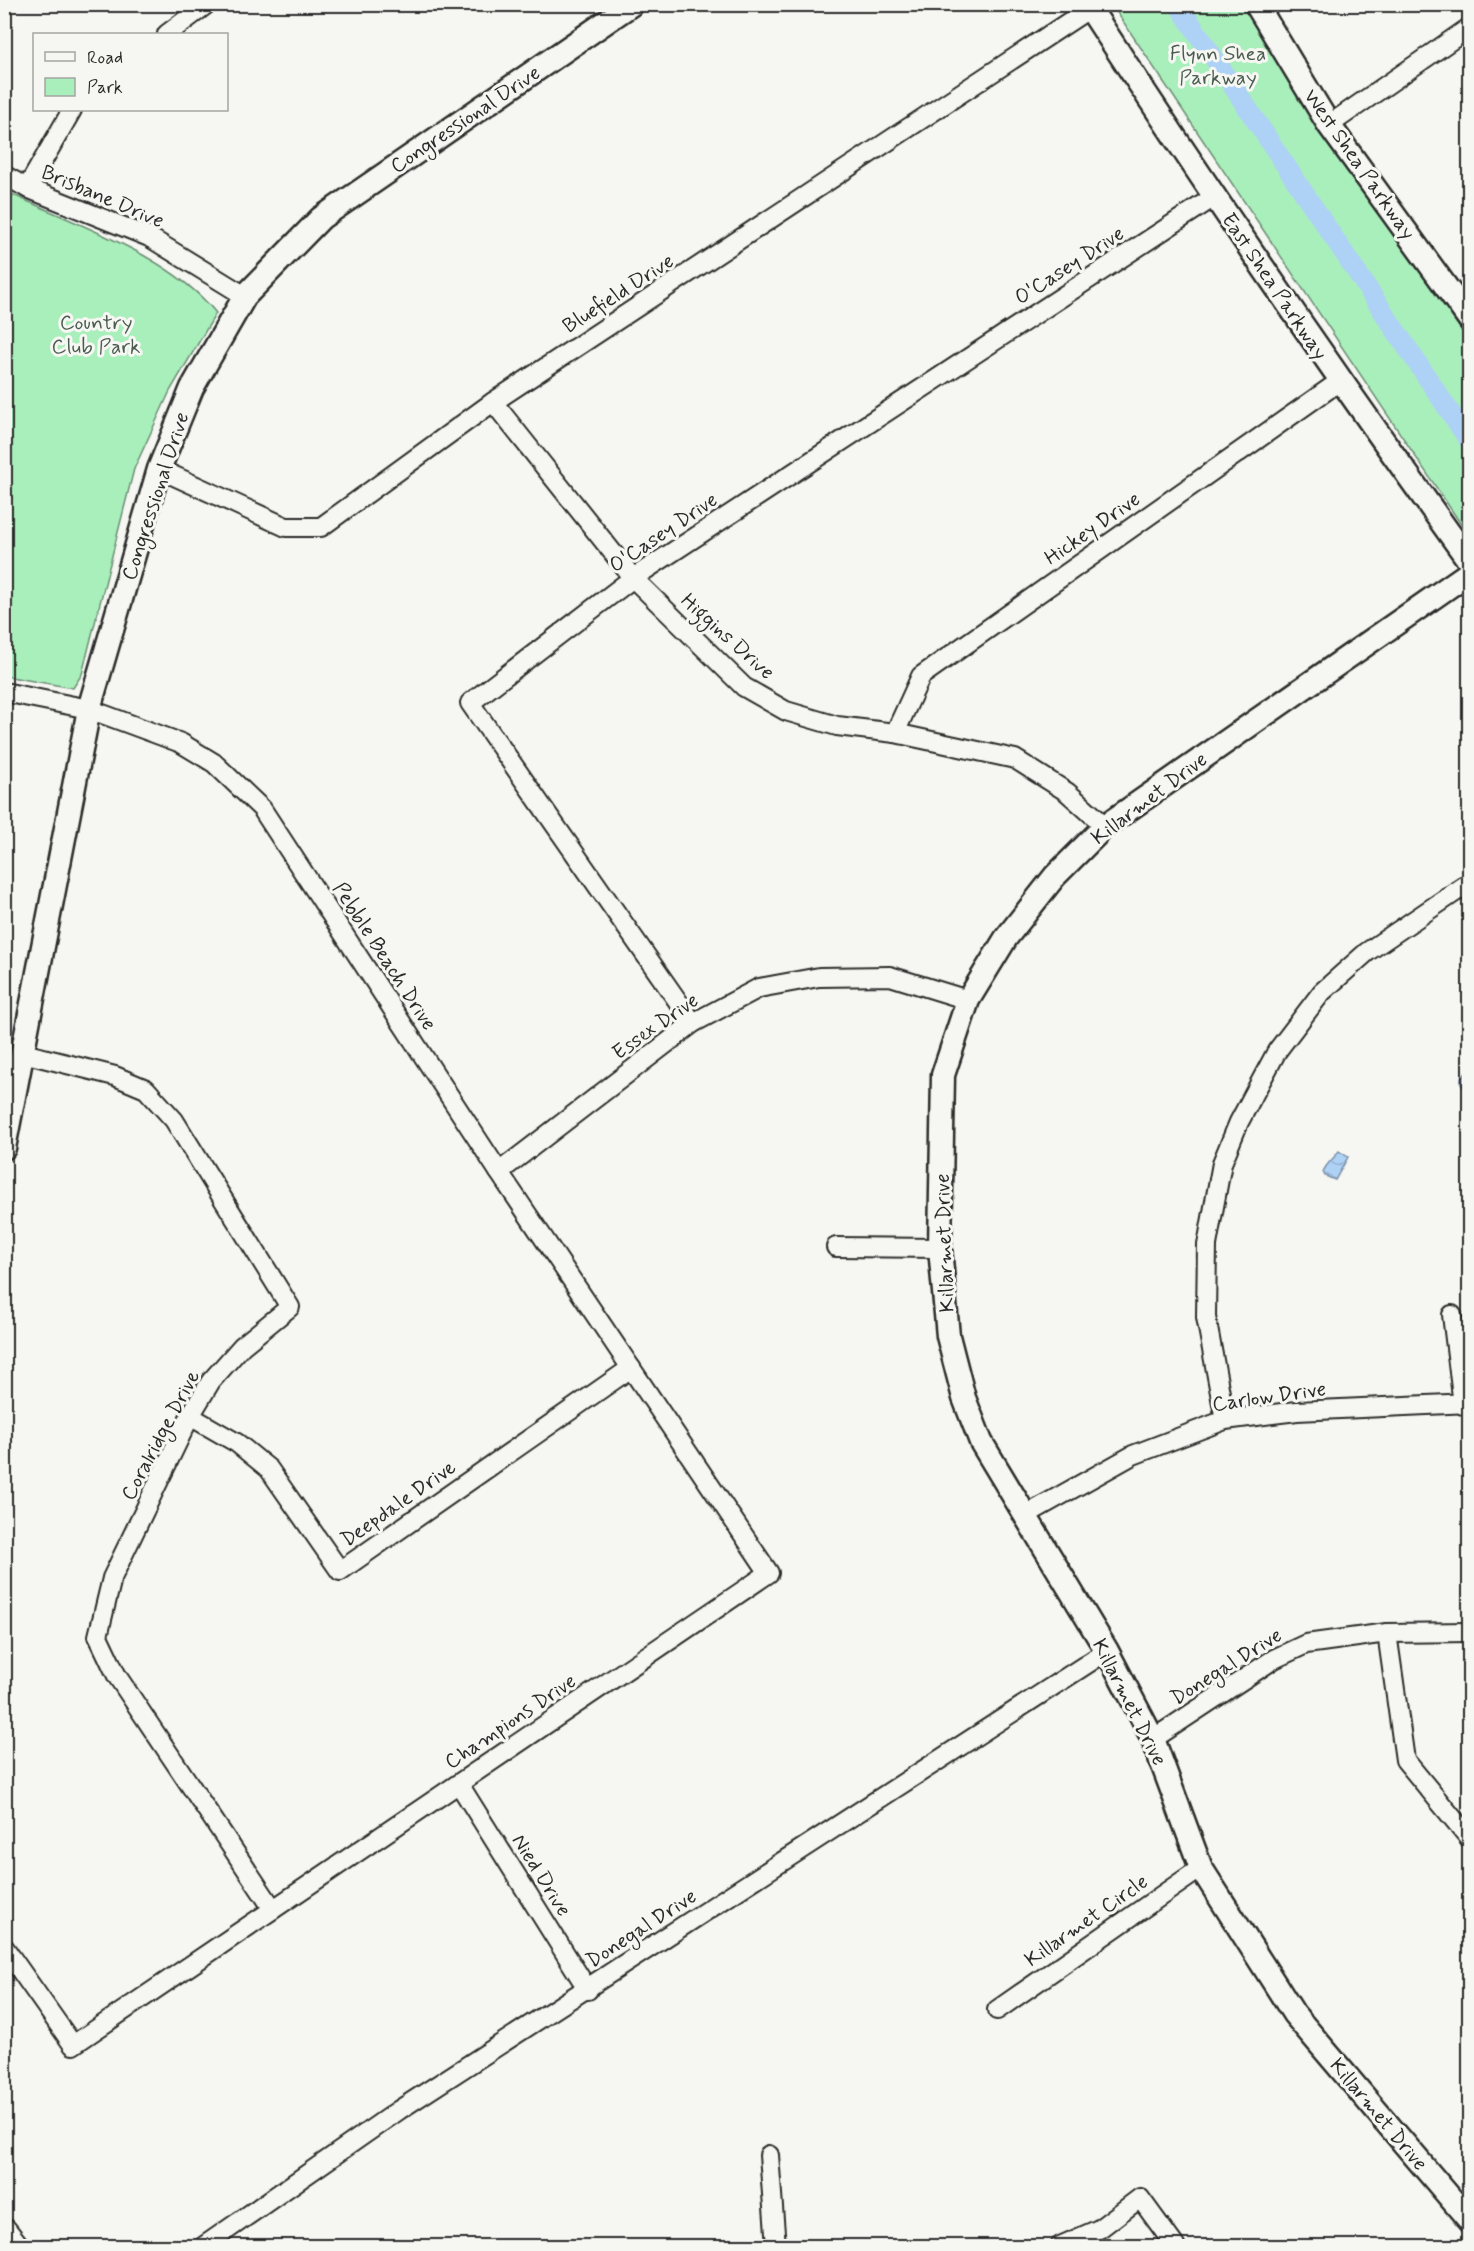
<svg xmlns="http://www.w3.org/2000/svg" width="1474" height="2251" font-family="Mynerve,sans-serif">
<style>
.park{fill:#a9efbb;stroke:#6a8d73;stroke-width:1.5}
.water{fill:url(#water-waves);stroke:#7a8fa5;stroke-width:1.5}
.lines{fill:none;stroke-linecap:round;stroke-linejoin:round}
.canal{stroke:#aed1f6;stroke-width:20}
.minor-casing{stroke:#2b2b2b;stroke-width:22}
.tertiary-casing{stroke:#2b2b2b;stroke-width:27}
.secondary-casing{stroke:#2b2b2b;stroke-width:30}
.minor{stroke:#f6f6f2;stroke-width:18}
.tertiary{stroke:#f6f6f2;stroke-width:22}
.secondary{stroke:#f6f6f2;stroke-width:26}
.labels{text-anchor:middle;stroke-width:6;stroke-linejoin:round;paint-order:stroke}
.park-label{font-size:21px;fill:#4a5c4f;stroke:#f6f6f2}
.street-label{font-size:21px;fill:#2b2b2b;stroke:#f6f6f2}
</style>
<defs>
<pattern id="water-waves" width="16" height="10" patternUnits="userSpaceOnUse" patternTransform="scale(1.5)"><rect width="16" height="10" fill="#aed1f6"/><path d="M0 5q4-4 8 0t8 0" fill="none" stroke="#96b4d3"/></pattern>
</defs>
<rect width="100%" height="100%" fill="#f6f6f2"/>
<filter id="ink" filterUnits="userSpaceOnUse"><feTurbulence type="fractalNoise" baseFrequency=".0167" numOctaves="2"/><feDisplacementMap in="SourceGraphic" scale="12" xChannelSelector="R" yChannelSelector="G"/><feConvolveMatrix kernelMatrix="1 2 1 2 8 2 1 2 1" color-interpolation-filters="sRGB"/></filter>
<g filter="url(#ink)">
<!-- park -->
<g class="park">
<path d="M1112,5H1243L1469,342V536Z"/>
<path d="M5,191C72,223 169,254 216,313L170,391L134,469L82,674L73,688L5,676Z"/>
</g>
<!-- water -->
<g class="water">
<path d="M1467,1072H1469V1096L1461,1084V1078Z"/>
<path d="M1339,1151L1348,1157L1335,1180L1325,1176L1323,1172C1327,1162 1334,1159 1339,1151Z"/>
</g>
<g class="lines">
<!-- canal -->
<path class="canal" d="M1178,4L1470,442"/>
<defs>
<g id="minor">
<path d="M167,34L207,4"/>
<path d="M1329,125L1470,27"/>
<path d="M4,175L27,188L149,237L245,296"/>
<path d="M27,188L72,110"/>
<path d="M493,402L633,578L744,687L786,711L837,726L895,733L1015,759L1067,792L1105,826"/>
<path d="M159,469L286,527H321L493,402L1090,8"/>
<path d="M4,692L89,709L181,743L214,763L262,809L499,1172L769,1573L73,2045L4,1947"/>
<path d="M895,733L921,676L1340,381"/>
<path d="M693,1023L470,703L633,578L1214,197"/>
<path d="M23,1053L115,1076L146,1089L174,1120L290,1307L242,1346L211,1381L190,1416L112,1578L98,1636L117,1676L273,1909"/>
<path d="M499,1172L693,1023L759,988L819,977L890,976L968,1000"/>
<path d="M836,1247L940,1248"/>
<path d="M1452,1315L1463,1405"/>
<path d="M190,1416L237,1443L269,1469L340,1571L631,1368"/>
<path d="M1225,1420L1206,1317L1207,1245L1222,1163L1239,1122L1277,1051L1322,992L1367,952L1470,882"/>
<path d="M1024,1516L1133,1455L1225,1420L1297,1411L1470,1403"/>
<path d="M1387,1633L1405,1760L1470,1839"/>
<path d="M1153,1739L1274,1659L1306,1644L1387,1633L1470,1632"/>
<path d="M459,1784L588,1990"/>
<path d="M997,2010L1201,1868"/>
<path d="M769,2155L776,2246"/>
<path d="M204,2246L399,2110L1107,1651"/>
<path d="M1060,2246L1099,2229L1140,2198L1175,2246"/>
</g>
<g id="tertiary">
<path d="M1087,4C1210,193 1338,379 1470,562"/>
<path d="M1256,4L1329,125L1470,320"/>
<path d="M1470,572L1105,826L1055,876L1006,938L968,1000L943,1075L940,1248L948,1336L964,1398L981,1442L1107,1651L1153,1739L1201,1868L1294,2014L1470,2221"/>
<path d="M4,1148L89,709L159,469L192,388L245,296L321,218L632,4"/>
</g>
<path id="secondary" d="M4,2232L15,2246"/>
</defs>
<!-- minor casing -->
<use href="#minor" class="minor-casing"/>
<!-- tertiary casing -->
<use href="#tertiary" class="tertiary-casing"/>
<!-- secondary casing -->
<use href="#secondary" class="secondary-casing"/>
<!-- minor -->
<use href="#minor" class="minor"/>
<!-- tertiary -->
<use href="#tertiary" class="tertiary"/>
<!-- secondary -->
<use href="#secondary" class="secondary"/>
</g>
</g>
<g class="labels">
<!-- park labels -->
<g class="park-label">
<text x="1218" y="60">Flynn Shea<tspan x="1218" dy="24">Parkway</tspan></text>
<text x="96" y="329">Country<tspan x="96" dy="24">Club Park</tspan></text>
</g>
<!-- street labels -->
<g class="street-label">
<text transform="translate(465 119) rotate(-34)" y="7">Congressional Drive</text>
<text transform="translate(1360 164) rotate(55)" y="7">West Shea Parkway</text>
<text transform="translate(103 196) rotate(23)" y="7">Brisbane Drive</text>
<text transform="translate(1069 265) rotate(-33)" y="7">O'Casey Drive</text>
<text transform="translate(1275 286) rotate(56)" y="7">East Shea Parkway</text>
<text transform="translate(618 293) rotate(-33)" y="7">Bluefield Drive</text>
<text transform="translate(155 496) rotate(-72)" y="7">Congressional Drive</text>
<text transform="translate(1092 528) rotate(-35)" y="7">Hickey Drive</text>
<text transform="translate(663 532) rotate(-34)" y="7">O'Casey Drive</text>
<text transform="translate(728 636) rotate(42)" y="7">Higgins Drive</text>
<text transform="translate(1149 798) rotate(-37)" y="7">Killarmet Drive</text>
<text transform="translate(385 956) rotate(57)" y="7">Pebble Beach Drive</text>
<text transform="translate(655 1026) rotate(-35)" y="7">Essex Drive</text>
<text transform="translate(944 1243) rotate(-92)" y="7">Killarmet Drive</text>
<text transform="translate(1269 1396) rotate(-8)" y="7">Carlow Drive</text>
<text transform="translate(160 1435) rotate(-62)" y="7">Coralridge Drive</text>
<text transform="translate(398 1503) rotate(-35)" y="7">Deepdale Drive</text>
<text transform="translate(1226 1666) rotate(-32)" y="7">Donegal Drive</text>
<text transform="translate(1130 1702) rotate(63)" y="7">Killarmet Drive</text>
<text transform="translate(510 1721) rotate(-34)" y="7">Champions Drive</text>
<text transform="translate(542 1875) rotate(58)" y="7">Nied Drive</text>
<text transform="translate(1086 1920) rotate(-35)" y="7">Killarmet Circle</text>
<text transform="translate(641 1928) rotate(-33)" y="7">Donegal Drive</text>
<text transform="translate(1379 2114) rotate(50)" y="7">Killarmet Drive</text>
</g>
</g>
<!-- margin -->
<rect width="1474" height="2251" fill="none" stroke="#f6f6f2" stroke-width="24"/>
<rect x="12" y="12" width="1450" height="2227" fill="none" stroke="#2b2b2b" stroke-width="2" filter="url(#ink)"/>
<!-- legend -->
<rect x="33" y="33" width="195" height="78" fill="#f6f6f2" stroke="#a5a5a2" stroke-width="1.5"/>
<rect x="45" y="52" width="30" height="9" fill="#f6f6f2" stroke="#a5a5a2" stroke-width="1.5"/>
<text x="87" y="63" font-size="18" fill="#2b2b2b">Road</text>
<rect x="45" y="78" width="30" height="18" fill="#a9efbb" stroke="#a5a5a2" stroke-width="1.5"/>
<text x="87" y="93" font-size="18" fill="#2b2b2b">Park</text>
</svg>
